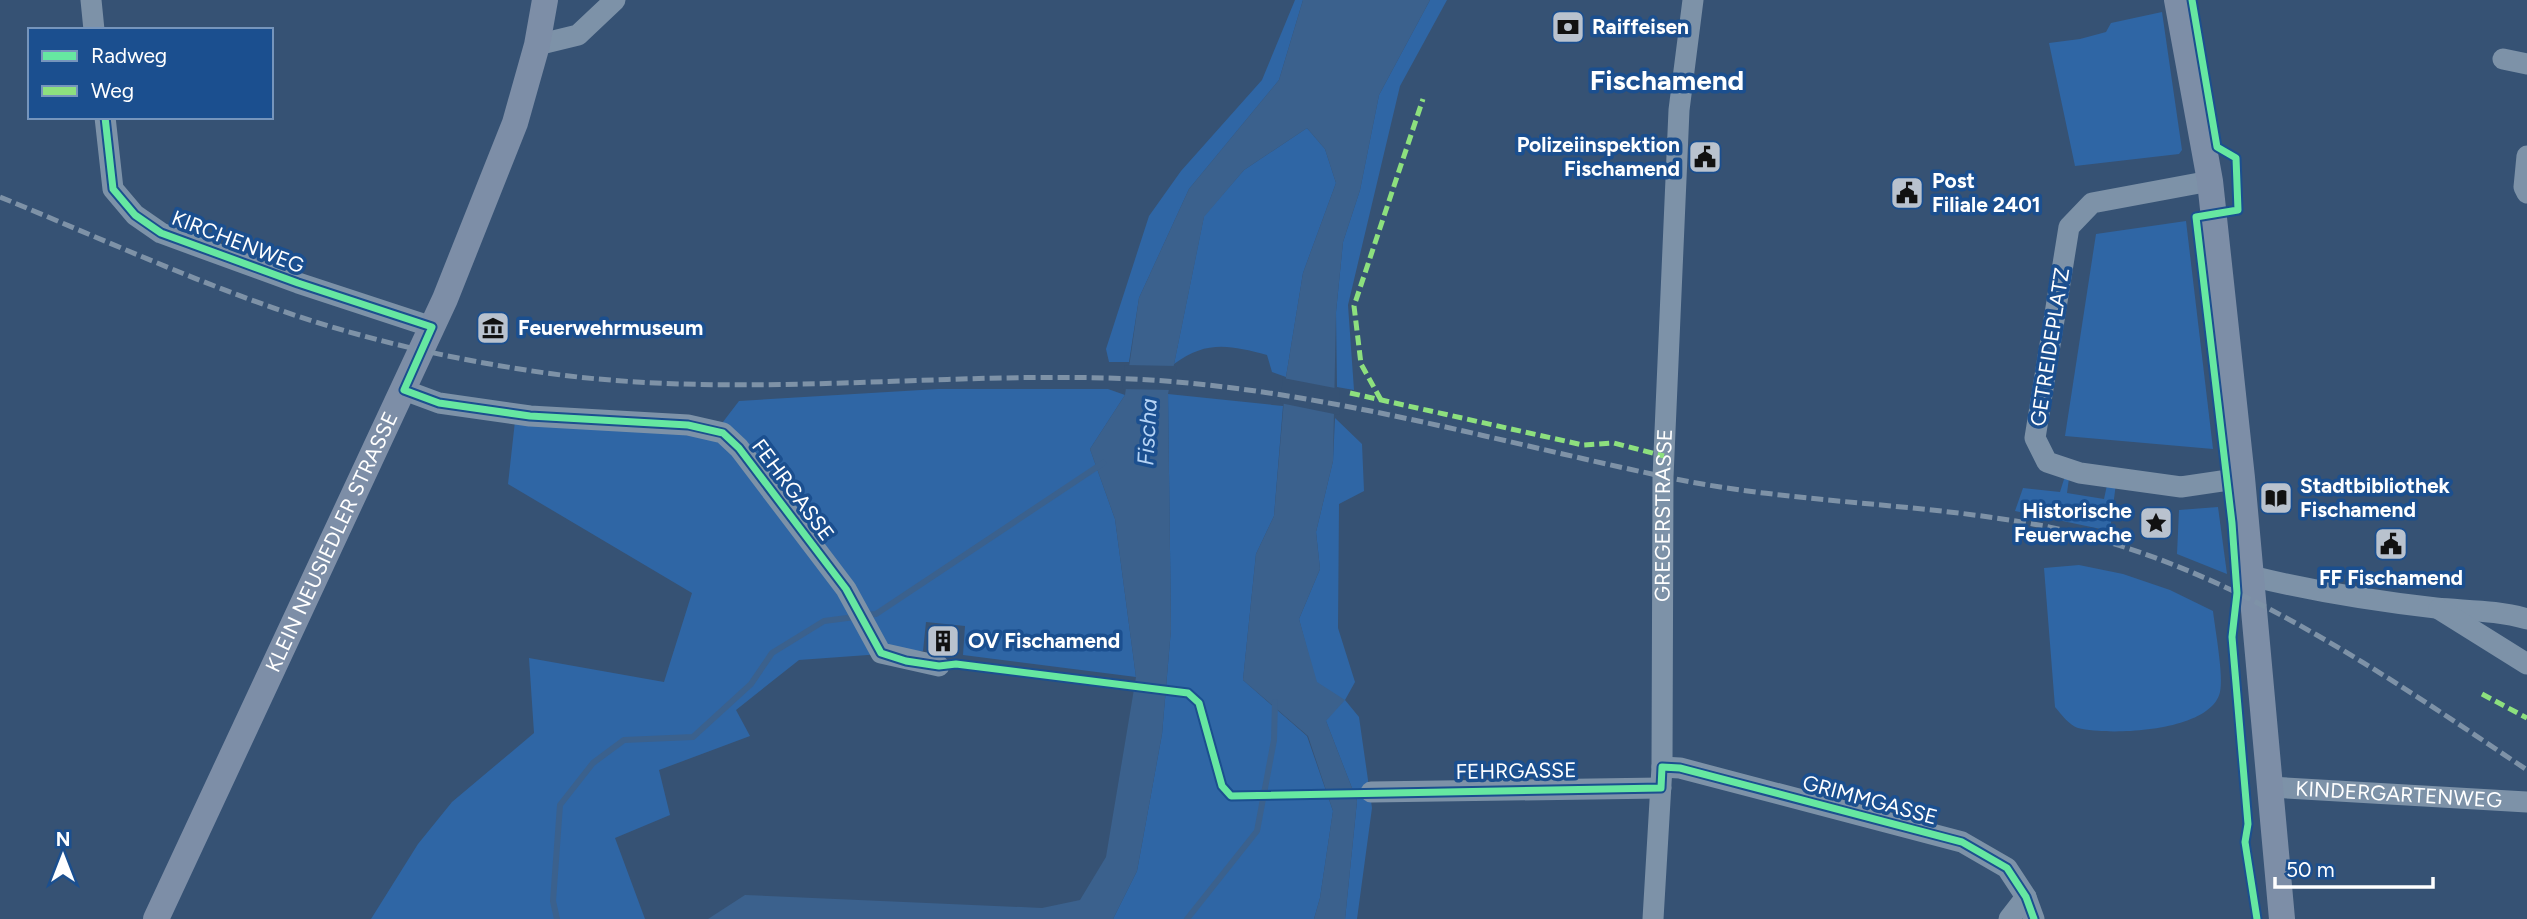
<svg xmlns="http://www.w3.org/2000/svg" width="2527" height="919" font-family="Figtree,sans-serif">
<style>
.green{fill:#2f66a5}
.water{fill:#3b618d}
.pier{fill:#365274}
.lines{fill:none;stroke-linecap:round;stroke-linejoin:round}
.stream{stroke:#3b618d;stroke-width:6}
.minor{stroke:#7d92a8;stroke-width:21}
.major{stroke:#7d8ea7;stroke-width:26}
.rail{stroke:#7e92a7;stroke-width:5;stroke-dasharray:12 5;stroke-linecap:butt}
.quiet{stroke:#8de07e;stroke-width:5;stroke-dasharray:10 5;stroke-linecap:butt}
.cycleway-casing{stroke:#1b4f8f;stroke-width:11}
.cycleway{stroke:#66e7a1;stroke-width:7}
.labels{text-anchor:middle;stroke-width:7;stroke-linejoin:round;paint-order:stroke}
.poi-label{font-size:21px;font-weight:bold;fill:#fff;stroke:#1b4f8f;text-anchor:start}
.street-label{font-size:21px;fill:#fff;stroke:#1b4f8f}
.water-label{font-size:23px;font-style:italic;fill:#b5d3f5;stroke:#1b4f8f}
.district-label{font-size:28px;font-weight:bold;fill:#fff;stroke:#1b4f8f}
</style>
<rect width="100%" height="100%" fill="#365274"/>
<!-- green -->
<g class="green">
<path d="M1295,0H1303L1279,80L1189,189L1139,298L1129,362H1109L1106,349L1149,216L1181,171L1262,80Z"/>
<path d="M1430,0H1447L1400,86L1348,305L1354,390L1337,387L1336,312L1343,242L1360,190L1379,95Z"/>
<path d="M2162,12L2182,150L2179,154L2075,166L2049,43L2080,39L2106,32L2111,23Z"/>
<path d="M1307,128L1325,149L1336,183L1303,273L1286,377L1272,372L1267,355C1230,345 1206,340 1174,364L1204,216L1244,170Z"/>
<path d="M2186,221L2213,449L2065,436L2096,234Z"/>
<path d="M938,389H1108L1125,395L1090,449L1115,519L1136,677L963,655L965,626L926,622L923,651L799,660L736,710L750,736L659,770L670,815L615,838L645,919H371L418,844L452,802L534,733L529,658L664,682L692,593L508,484L515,421L713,435L739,401Z"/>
<path d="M1168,394L1283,406L1274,516L1256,554L1243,680L1307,736L1333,811L1320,898L1314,919H1113L1137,871L1162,734L1171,629Z"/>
<path d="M1335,418L1362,444L1364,491L1339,504L1338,628L1355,682L1345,700L1359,717L1372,808L1357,919H1345L1357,801L1326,721L1299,619L1320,569L1316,532L1333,461Z"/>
<path d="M2065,476L2069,478L2067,493L2104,499L2107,485L2116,483L2110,531L2015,511L2023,488L2060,492Z"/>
<path d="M2218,507L2227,574L2177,554L2179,510Z"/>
<path d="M2079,565L2123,574L2170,590L2213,611C2215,629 2224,677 2220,692C2211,732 2110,736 2078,728C2070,726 2061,714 2055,707L2044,568Z"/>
</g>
<!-- water -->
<path class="water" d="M1303,0H1430L1379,95L1360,190L1343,242L1336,312L1333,461L1316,532L1320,569L1299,619L1317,682L1345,700L1326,721L1357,801L1345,919H1314L1320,898L1333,811L1308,736L1243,680L1256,554L1274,516L1286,377L1303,273L1336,183L1325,149L1307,128L1244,170L1204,217L1168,394L1171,629L1162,734L1137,871L1113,919H708L745,895L1042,908L1080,900L1106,857L1136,677L1115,519L1090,449L1125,395L1139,298L1189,189L1279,80Z"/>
<!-- pier -->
<g class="pier">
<path d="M1125,365L1177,366L1172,390L1122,389Z"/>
<path d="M1283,378L1340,389L1339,415L1280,403Z"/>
</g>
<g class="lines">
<!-- stream -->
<g class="stream">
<path d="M866,615L876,614L1103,463"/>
<path d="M557,919L553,901L560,805L593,763L624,740L693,737L751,684L772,653L824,621L855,617"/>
<path d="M1187,919L1257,831L1274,740L1275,702"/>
</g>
<!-- minor -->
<g class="minor">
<path d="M91,0L94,30"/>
<path d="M537,45L578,35L615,0"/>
<path d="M2503,59L2527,64"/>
<path d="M105,117L113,189L135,215L161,233L298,283L432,327"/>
<path d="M2527,156L2524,187L2527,193"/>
<path d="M2210,181L2092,203L2069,227L2035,438L2047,462L2080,473L2181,487L2242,478"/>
<path d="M404,390L439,403L530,416L688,425L723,433L739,448L846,589L881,653L939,666"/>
<path d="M2251,576C2312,591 2374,601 2436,608C2467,611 2497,610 2527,619"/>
<path d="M2439,609L2527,664"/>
<path d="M1662,767L1680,768L1962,842L2007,868L2026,897L2034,919"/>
<path id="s1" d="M2269,787L2527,802"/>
<path d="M1371,792L1661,788"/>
<path id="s2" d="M1653,919L1662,767L1663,477L1679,110L1693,0"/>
<path d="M2009,919L2026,897"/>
</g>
<!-- major -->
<g class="major">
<path d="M2177,0L2210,181L2242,478L2282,919"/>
<path id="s3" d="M156,919L445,299L515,123L537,45L545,0"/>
</g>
<!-- rail -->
<path class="rail" d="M0,197C110,242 219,293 332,327C396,346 461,360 526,370C719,401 913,373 1107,378C1298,383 1481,438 1666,477C1787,503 1911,502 2033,524C2217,557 2375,668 2527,770"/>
<!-- quiet -->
<g class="quiet">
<path d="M1350,393L1583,445L1614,443L1664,456"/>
<path d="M1381,400L1361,364L1354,306L1423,99"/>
<path d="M2482,694L2527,718"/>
</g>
<defs>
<g id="cycleway">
<path d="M2192,0L2217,147L2236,158L2238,210L2196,217L2232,523L2237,593L2232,637L2248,824L2245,842L2257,919"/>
<path d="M105,117L113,189L135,215L161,233L298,283L432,327L404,390L439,403L530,416L688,425L723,433L739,448L846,589L881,653L906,661L939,666L956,664L1188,693L1199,703L1222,786L1231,796L1661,788L1662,767L1680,768L1962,842L2007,868L2026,897L2034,919"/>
</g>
</defs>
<!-- cycleway casing -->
<use href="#cycleway" class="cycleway-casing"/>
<!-- cycleway -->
<use href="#cycleway" class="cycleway"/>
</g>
<!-- icons -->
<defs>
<symbol id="bank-square" viewBox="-11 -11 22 22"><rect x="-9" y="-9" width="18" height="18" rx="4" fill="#b9c2ce" stroke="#1b4f8f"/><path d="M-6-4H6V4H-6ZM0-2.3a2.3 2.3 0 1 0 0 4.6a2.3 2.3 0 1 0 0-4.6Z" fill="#111"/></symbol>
<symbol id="civic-square" viewBox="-11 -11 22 22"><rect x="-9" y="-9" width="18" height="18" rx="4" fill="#b9c2ce" stroke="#1b4f8f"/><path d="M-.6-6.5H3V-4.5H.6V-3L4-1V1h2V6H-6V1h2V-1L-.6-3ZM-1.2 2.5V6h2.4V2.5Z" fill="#111"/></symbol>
<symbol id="museum-square" viewBox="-11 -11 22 22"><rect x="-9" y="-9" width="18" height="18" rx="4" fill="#b9c2ce" stroke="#1b4f8f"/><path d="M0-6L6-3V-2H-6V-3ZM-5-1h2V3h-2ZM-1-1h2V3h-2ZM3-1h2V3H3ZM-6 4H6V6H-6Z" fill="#111"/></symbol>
<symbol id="library-square" viewBox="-11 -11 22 22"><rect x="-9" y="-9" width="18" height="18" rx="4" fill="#b9c2ce" stroke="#1b4f8f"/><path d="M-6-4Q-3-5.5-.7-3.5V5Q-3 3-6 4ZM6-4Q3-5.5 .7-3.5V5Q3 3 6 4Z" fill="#111"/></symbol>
<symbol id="sight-square" viewBox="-11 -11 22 22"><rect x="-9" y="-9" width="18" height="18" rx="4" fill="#b9c2ce" stroke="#1b4f8f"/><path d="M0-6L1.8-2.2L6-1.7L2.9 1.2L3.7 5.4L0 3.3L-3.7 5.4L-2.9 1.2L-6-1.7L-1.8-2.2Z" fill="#111"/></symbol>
<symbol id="building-square" viewBox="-11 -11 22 22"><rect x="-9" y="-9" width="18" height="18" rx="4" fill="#b9c2ce" stroke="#1b4f8f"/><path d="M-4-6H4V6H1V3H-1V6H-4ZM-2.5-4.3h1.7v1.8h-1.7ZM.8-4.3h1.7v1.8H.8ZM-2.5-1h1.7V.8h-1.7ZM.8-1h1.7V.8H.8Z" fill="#111"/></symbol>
</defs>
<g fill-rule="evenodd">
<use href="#bank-square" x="1549" y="8" width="38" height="38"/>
<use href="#civic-square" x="1686" y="138" width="38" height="38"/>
<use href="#civic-square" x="1888" y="174" width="38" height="38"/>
<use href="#museum-square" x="474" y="309" width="38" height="38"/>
<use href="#library-square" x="2257" y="479" width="38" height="38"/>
<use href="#sight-square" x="2137" y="504" width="38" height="38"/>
<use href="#civic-square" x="2372" y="525" width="38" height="38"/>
<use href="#building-square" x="924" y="622" width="38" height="38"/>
</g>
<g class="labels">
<!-- poi labels -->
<g class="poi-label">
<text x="1592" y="34">Raiffeisen</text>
<text x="1680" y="152" text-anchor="end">Polizeiinspektion<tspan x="1680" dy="24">Fischamend</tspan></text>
<text x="1932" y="188">Post<tspan x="1932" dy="24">Filiale 2401</tspan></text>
<text x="518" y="335">Feuerwehrmuseum</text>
<text x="2300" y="493">Stadtbibliothek<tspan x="2300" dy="24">Fischamend</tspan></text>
<text x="2132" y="518" text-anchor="end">Historische<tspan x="2132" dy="24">Feuerwache</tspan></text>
<text x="2391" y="585" text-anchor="middle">FF Fischamend</text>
<text x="968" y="648">OV Fischamend</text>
</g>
<!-- street labels -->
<g class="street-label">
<text transform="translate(238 242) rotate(21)" y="7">KIRCHENWEG</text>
<text transform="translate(2050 347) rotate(-81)" y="7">GETREIDEPLATZ</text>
<text transform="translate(793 490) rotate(53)" y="7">FEHRGASSE</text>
<text dy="7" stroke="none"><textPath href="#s2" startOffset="404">GREGERSTRASSE</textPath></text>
<text dy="7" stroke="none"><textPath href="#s3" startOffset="416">KLEIN NEUSIEDLER STRASSE</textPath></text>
<text transform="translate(1516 771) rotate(-1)" y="7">FEHRGASSE</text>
<text dy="7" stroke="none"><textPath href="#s1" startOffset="130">KINDERGARTENWEG</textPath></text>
<text transform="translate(1870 800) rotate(15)" y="7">GRIMMGASSE</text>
</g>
<!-- water labels -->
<g class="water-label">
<text transform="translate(1147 432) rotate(-87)" y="8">Fischa</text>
</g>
<!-- district labels -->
<g class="district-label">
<text x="1667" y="90">Fischamend</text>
</g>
</g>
<!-- legend -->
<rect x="28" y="28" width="245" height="91" fill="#1b4f8f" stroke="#7695bc" stroke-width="2"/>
<rect x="42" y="51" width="35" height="10" fill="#66e7a1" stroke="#7695bc" stroke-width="2"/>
<text x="91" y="63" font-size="21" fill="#ffffff">Radweg</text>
<rect x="42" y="86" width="35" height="10" fill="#8de07e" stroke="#7695bc" stroke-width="2"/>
<text x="91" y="98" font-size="21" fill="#ffffff">Weg</text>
<!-- north arrow -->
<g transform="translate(63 856)" stroke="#1b4f8f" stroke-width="5" paint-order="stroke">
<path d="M0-5L12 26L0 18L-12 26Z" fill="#ffffff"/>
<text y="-10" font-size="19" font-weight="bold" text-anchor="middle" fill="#ffffff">N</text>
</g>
<!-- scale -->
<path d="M2275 877v10h158v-10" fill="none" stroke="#ffffff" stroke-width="3.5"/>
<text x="2286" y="877" font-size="21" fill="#ffffff" stroke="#1b4f8f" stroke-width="5" paint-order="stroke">50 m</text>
</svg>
